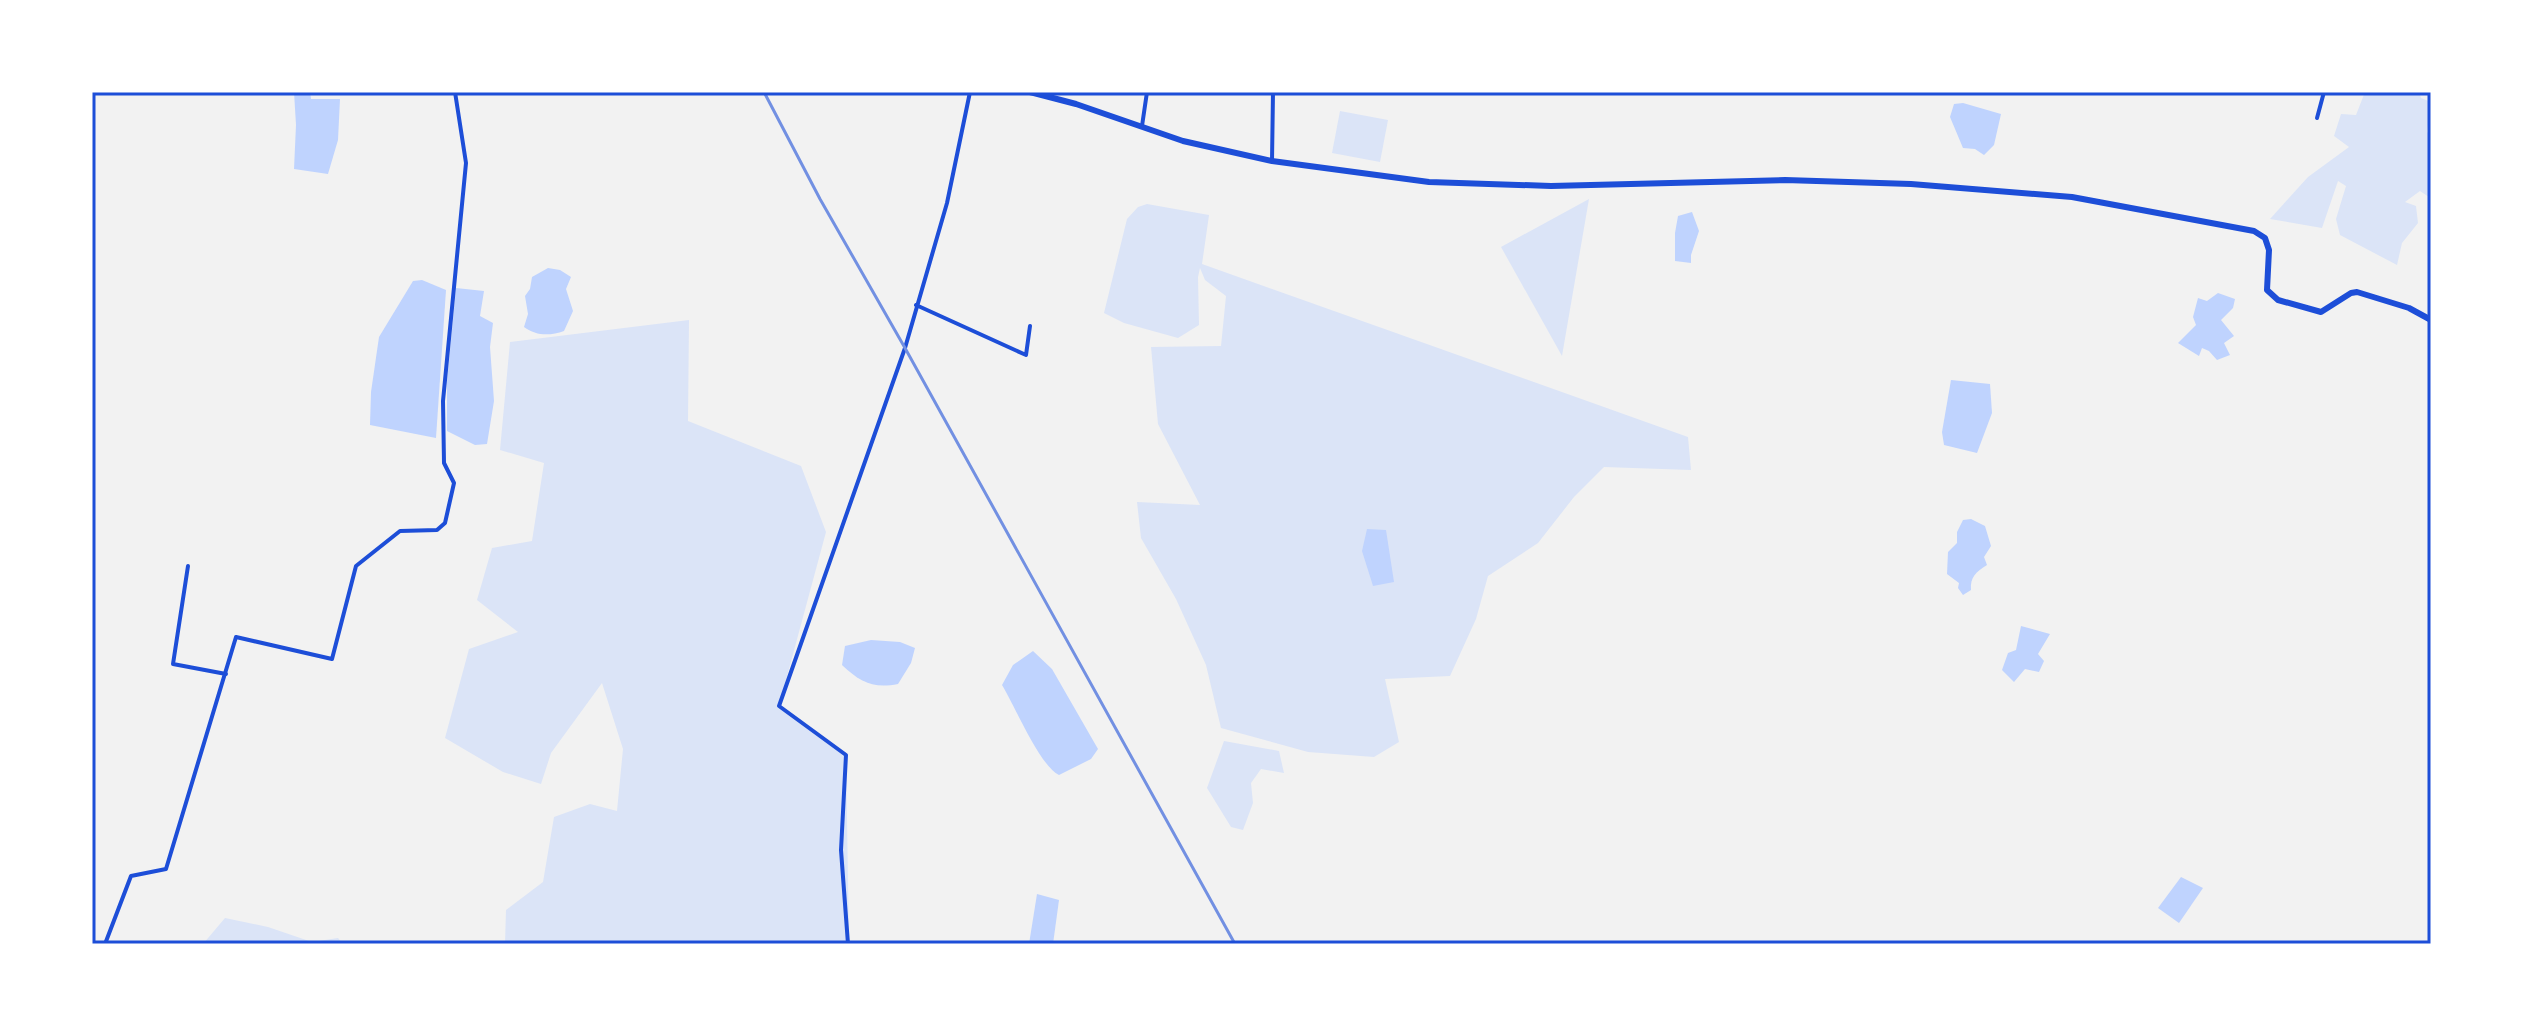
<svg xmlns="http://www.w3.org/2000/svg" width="2523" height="1036" font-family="'PT Sans Narrow',sans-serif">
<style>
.green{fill:#dbe4f7}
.water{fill:#bfd3fe}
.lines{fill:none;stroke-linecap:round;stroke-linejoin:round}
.minor{stroke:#1d4ed8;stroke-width:4}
.secondary{stroke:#1d4ed8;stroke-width:6}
.rail{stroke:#7290e2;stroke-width:3}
.neatline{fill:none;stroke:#1d4ed8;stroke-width:3}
</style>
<rect width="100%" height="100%" fill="#f2f2f2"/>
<!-- green -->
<g class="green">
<path d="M2365,92H2419L2421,98L2431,102L2427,132L2431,135V195L2429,197L2420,191L2405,202L2416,206L2418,223L2402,243L2397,265L2340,235L2336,219L2346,186L2338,181L2322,228L2270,219L2308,177L2349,147L2334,136L2341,114L2356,115Z"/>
<path d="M1340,111L1388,120L1380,162L1332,153Z"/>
<path d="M1589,199L1562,356L1501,247Z"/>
<path d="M1147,204L1209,215L1202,264L1688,437L1691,470L1604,467L1574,497L1538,543L1488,576L1476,619L1450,676L1385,679L1399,742L1374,757L1308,752L1221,728L1206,665L1176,599L1141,538L1137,502L1200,505L1158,424L1151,347L1221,346L1226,296L1205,280L1200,268L1198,277L1199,325L1178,338L1124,323L1104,313L1127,219L1138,207Z"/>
<path d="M689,320L688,421L801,466L826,532L779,706L846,755L849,944H505L506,910L543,882L554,817L590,804L617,811L623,749L602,683L551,753L541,784L503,772L445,738L469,649L518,632L477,600L492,548L532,541L544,463L500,450L510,342Z"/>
<path d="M1224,741L1279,751L1284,773L1261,769L1251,783L1253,803L1243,830L1231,827L1207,788Z"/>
<path d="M225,918L268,927L312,942L338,938L343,944H203Z"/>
</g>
<!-- water -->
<g class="water">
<path d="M294,92H310L311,99H340L338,140L328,174L294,169L296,125Z"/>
<path d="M1963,103L2001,114L1994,145L1984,155L1975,149L1963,148L1950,117L1954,104Z"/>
<path d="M1692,212L1699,231L1691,255V263L1675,261V233L1678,216Z"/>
<path d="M548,268L560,270L571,277L566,289L573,311L564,331C550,336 536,336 524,327L528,314L525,296L530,289L532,277Z"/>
<path d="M422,280L446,290L436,438L370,425L371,392L379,337L413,281Z"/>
<path d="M456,288L484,291L480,316L493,323L490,347L494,401L487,444L475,445L447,431V382Z"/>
<path d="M2218,293L2235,299L2233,308L2221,320L2234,336L2224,343L2230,355L2217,360L2209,351L2202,348L2199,356L2178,343L2196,325L2193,317L2198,298L2207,301Z"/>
<path d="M1951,380L1990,384L1992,413L1977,453L1944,445L1942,432Z"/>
<path d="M1971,519L1985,526L1991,546L1984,557L1987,565C1976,572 1970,577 1971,590L1963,595L1958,588L1959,583L1947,574L1948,552L1957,543V532L1963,520Z"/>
<path d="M1367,529L1386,530L1394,582L1373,586L1362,551Z"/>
<path d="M2021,626L2050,634L2038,654L2044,661L2039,672L2025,669L2014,682L2002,670L2008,653L2016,650Z"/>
<path d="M871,640L900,642L915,648L911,663L898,684C873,689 860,682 842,665L845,646Z"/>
<path d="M1033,651L1052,669L1098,749L1091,759L1059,775C1039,765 1015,706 1002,685L1013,665Z"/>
<path d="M2181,877L2203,888L2179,923L2158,908Z"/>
<path d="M1037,894L1059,900L1053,944H1029Z"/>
</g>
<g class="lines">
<!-- minor -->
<g class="minor">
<path d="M2317,118L2324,92"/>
<path d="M1142,126L1147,92"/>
<path d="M1272,161L1273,92"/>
<path d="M916,305L1026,355L1030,326"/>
<path d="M188,566L173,664L226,674"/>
<path d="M105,944L131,876L166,869L236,637L332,659L356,566L400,531L437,530L445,523L454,483L444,463L443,401L466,163L455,92"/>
<path d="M848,944L841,850L846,755L779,706L905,348L947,203L970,92"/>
</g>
<!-- secondary -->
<path class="secondary" d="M1030,92L1076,104L1183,141L1272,161L1429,182L1551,186L1785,180L1911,184L2072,197L2254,231L2265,238L2269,250L2267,290L2278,300L2321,312L2351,293L2357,292L2409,308L2431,320"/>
<!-- rail -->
<path class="rail" d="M764,92L820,199L905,348L1235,944"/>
</g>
<!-- border -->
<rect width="2523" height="1036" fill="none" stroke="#ffffff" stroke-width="188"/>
<rect x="94" y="94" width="2335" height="848" class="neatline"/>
</svg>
